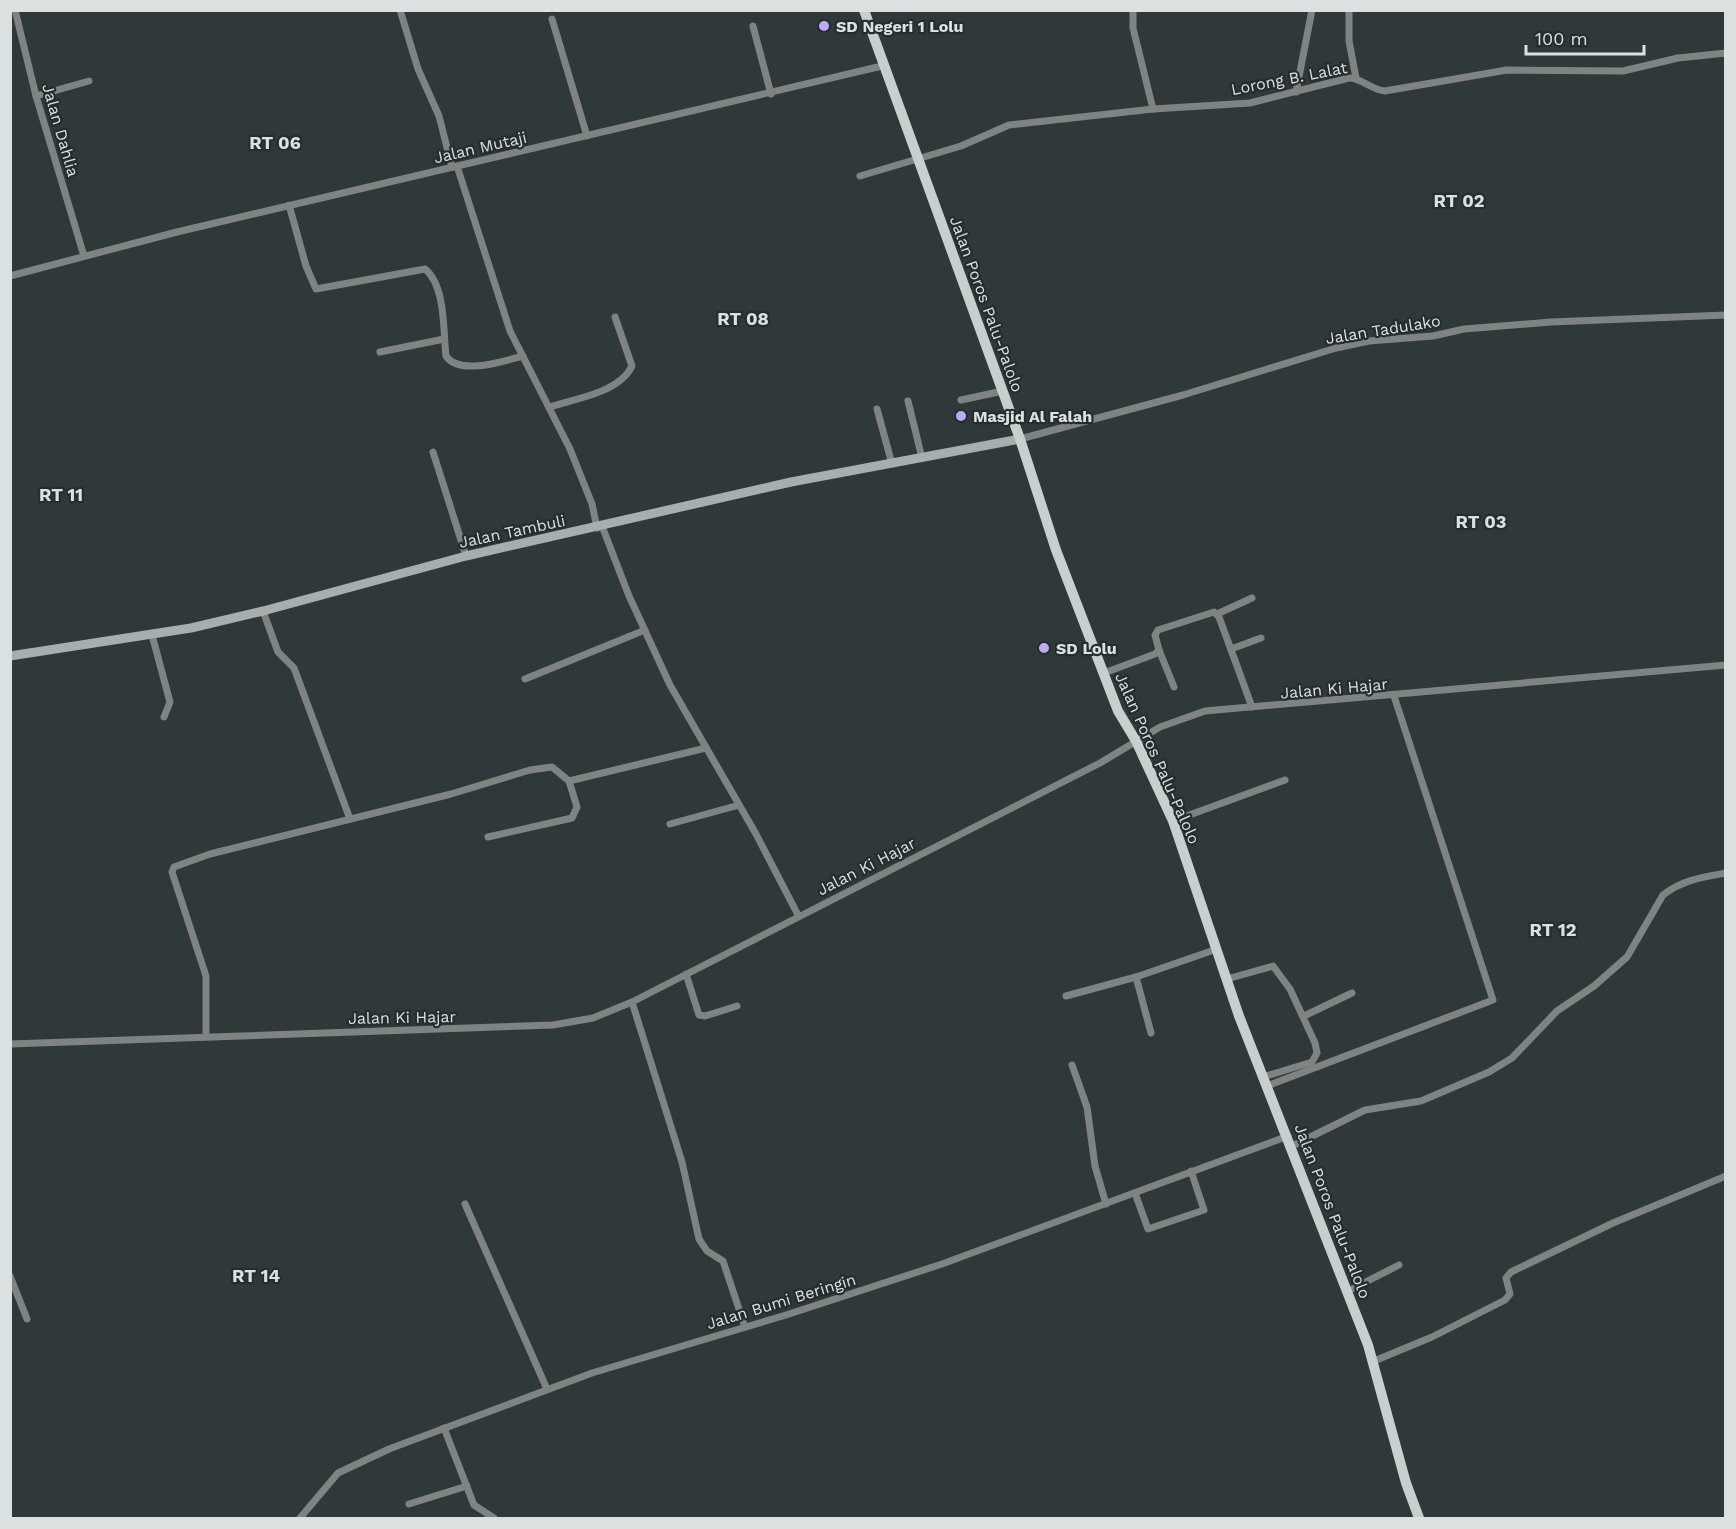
<svg xmlns="http://www.w3.org/2000/svg" width="1736" height="1529" font-family="'Work Sans',sans-serif">
<style>
.lines{fill:none;stroke-linecap:round;stroke-linejoin:round}
.street{stroke:#7f8382;stroke-width:7}
.secondary{stroke:#a7aead;stroke-width:9}
.primary{stroke:#c6d0ce;stroke-width:10}
.poi-dot{fill:#bda9f5;stroke:#252e2f;stroke-width:2}
.labels{text-anchor:middle;stroke-width:4.5;stroke-linejoin:round;paint-order:stroke}
.poi-label{font-size:16px;font-weight:bold;fill:#dbe0e1;stroke:#252e2f;text-anchor:start}
.street-label{font-size:16px;fill:#dbe0e1;stroke:#252e2f}
.neighbourhood-label{font-size:18px;font-weight:bold;fill:#dbe0e1;stroke:#252e2f}
</style>
<rect width="100%" height="100%" fill="#2f393a"/>
<g class="lines">
<!-- street -->
<g class="street">
<path d="M15,10L36,96L84,256"/>
<path d="M400,10L418,69L439,116L452,167"/>
<path d="M1133,10V28L1153,109"/>
<path d="M1349,10V41L1356,78"/>
<path d="M552,19L587,136"/>
<path d="M753,26L771,94"/>
<path d="M1296,92L1312,10"/>
<path d="M36,96L89,81"/>
<path d="M457,166L510,331L570,449L592,504L597,528"/>
<path d="M860,176L961,146L1009,125L1153,109L1250,103L1349,78C1362,78 1371,90 1385,91L1507,70L1623,71L1678,58L1726,53"/>
<path d="M289,205L306,266L316,289L425,269C446,286 443,331 446,356C459,376 504,361 523,356"/>
<path d="M10,276L177,232L882,66"/>
<path d="M380,352L444,339"/>
<path d="M961,400L1003,391"/>
<path d="M908,401L922,458"/>
<path d="M550,407C576,398 619,393 632,366L615,317"/>
<path d="M877,409L892,464"/>
<path d="M1020,439L1183,395L1336,348L1369,341L1433,336L1464,329L1551,322L1726,315"/>
<path d="M433,452L466,556"/>
<path d="M602,526L629,596L670,685L756,834L798,915"/>
<path d="M263,611L278,652L294,668L350,819"/>
<path d="M1217,614L1252,598"/>
<path d="M152,635L170,702L164,717"/>
<path d="M1231,649L1261,638"/>
<path d="M1159,650L1174,687"/>
<path d="M1104,673L1155,654L1159,650L1155,635L1158,630L1214,612L1219,617L1252,707"/>
<path d="M525,679L645,630"/>
<path d="M1173,821L1285,780"/>
<path d="M670,824L739,805"/>
<path d="M488,837L572,818L577,807L569,781"/>
<path d="M686,974L699,1015L705,1016L737,1006"/>
<path d="M1136,977L1151,1033"/>
<path d="M1227,979L1273,966L1290,989L1315,1043L1317,1053L1312,1062L1263,1077"/>
<path d="M1066,996L1136,977L1217,949"/>
<path d="M632,1002L682,1162L699,1239L707,1251L723,1261L745,1327"/>
<path d="M1304,1016L1352,993"/>
<path d="M206,1036V976L172,872L174,867L210,854L451,794L530,770L552,767L569,781L706,748"/>
<path d="M10,1044L553,1025L593,1018L632,1002L1100,763L1160,727L1205,711L1726,665"/>
<path d="M1072,1065L1087,1107L1095,1166L1106,1204"/>
<path d="M1267,1086L1493,1000L1394,696"/>
<path d="M1292,1146L1365,1110L1421,1101L1489,1072L1512,1058L1557,1011L1594,986L1627,957L1663,895C1682,880 1703,877 1726,873"/>
<path d="M1135,1193L1148,1229L1204,1210L1191,1171"/>
<path d="M465,1204L547,1389"/>
<path d="M10,1276L27,1319"/>
<path d="M1348,1291L1399,1265"/>
<path d="M1374,1361L1432,1337L1505,1300L1510,1294L1506,1278L1511,1272L1613,1223L1726,1176"/>
<path d="M444,1428L474,1505L494,1518"/>
<path d="M409,1504L467,1486"/>
<path d="M300,1518L338,1473L389,1449L592,1373L786,1315L942,1264L1288,1136"/>
</g>
<!-- secondary -->
<path class="secondary" d="M10,656L191,628L263,611L466,556L791,482L1020,439"/>
<!-- primary -->
<path class="primary" d="M864,10L1020,439L1056,550L1118,711L1136,741L1173,821L1239,1016L1368,1345L1406,1483L1419,1518"/>
</g>
<!-- markers -->
<g class="poi-dot">
<circle cx="824" cy="26" r="6"/>
<circle cx="961" cy="416" r="6"/>
<circle cx="1044" cy="648" r="6"/>
</g>
<g class="labels">
<!-- poi labels -->
<g class="poi-label">
<text x="836" y="32">SD Negeri 1 Lolu</text>
<text x="973" y="422">Masjid Al Falah</text>
<text x="1056" y="654">SD Lolu</text>
</g>
<!-- street labels -->
<g class="street-label">
<text transform="translate(1289 78) rotate(-11)" y="6">Lorong B. Lalat</text>
<text transform="translate(61 130) rotate(74)" y="6">Jalan Dahlia</text>
<text transform="translate(480 147) rotate(-13)" y="6">Jalan Mutaji</text>
<text transform="translate(987 304) rotate(70)" y="6">Jalan Poros Palu-Palolo</text>
<text transform="translate(1383 329) rotate(-9)" y="6">Jalan Tadulako</text>
<text transform="translate(512 531) rotate(-12)" y="6">Jalan Tambuli</text>
<text transform="translate(1334 688) rotate(-5)" y="6">Jalan Ki Hajar</text>
<text transform="translate(1158 758) rotate(66)" y="6">Jalan Poros Palu-Palolo</text>
<text transform="translate(866 866) rotate(-27)" y="6">Jalan Ki Hajar</text>
<text transform="translate(402 1017) rotate(-1)" y="6">Jalan Ki Hajar</text>
<text transform="translate(1333 1211) rotate(69)" y="6">Jalan Poros Palu-Palolo</text>
<text transform="translate(781 1301) rotate(-17)" y="6">Jalan Bumi Beringin</text>
</g>
<!-- neighbourhood labels -->
<g class="neighbourhood-label">
<text x="275" y="149">RT 06</text>
<text x="1459" y="207">RT 02</text>
<text x="743" y="325">RT 08</text>
<text x="61" y="501">RT 11</text>
<text x="1481" y="528">RT 03</text>
<text x="1553" y="936">RT 12</text>
<text x="256" y="1282">RT 14</text>
</g>
</g>
<!-- border -->
<rect width="1736" height="1529" fill="none" stroke="#dbe0e1" stroke-width="24"/>
<!-- scale -->
<path d="M1526 45v9h118v-9" fill="none" stroke="#dbe0e1" stroke-width="3"/>
<text x="1535" y="45" font-size="18" fill="#dbe0e1" stroke="#252e2f" stroke-width="4.5" paint-order="stroke">100 m</text>
</svg>
